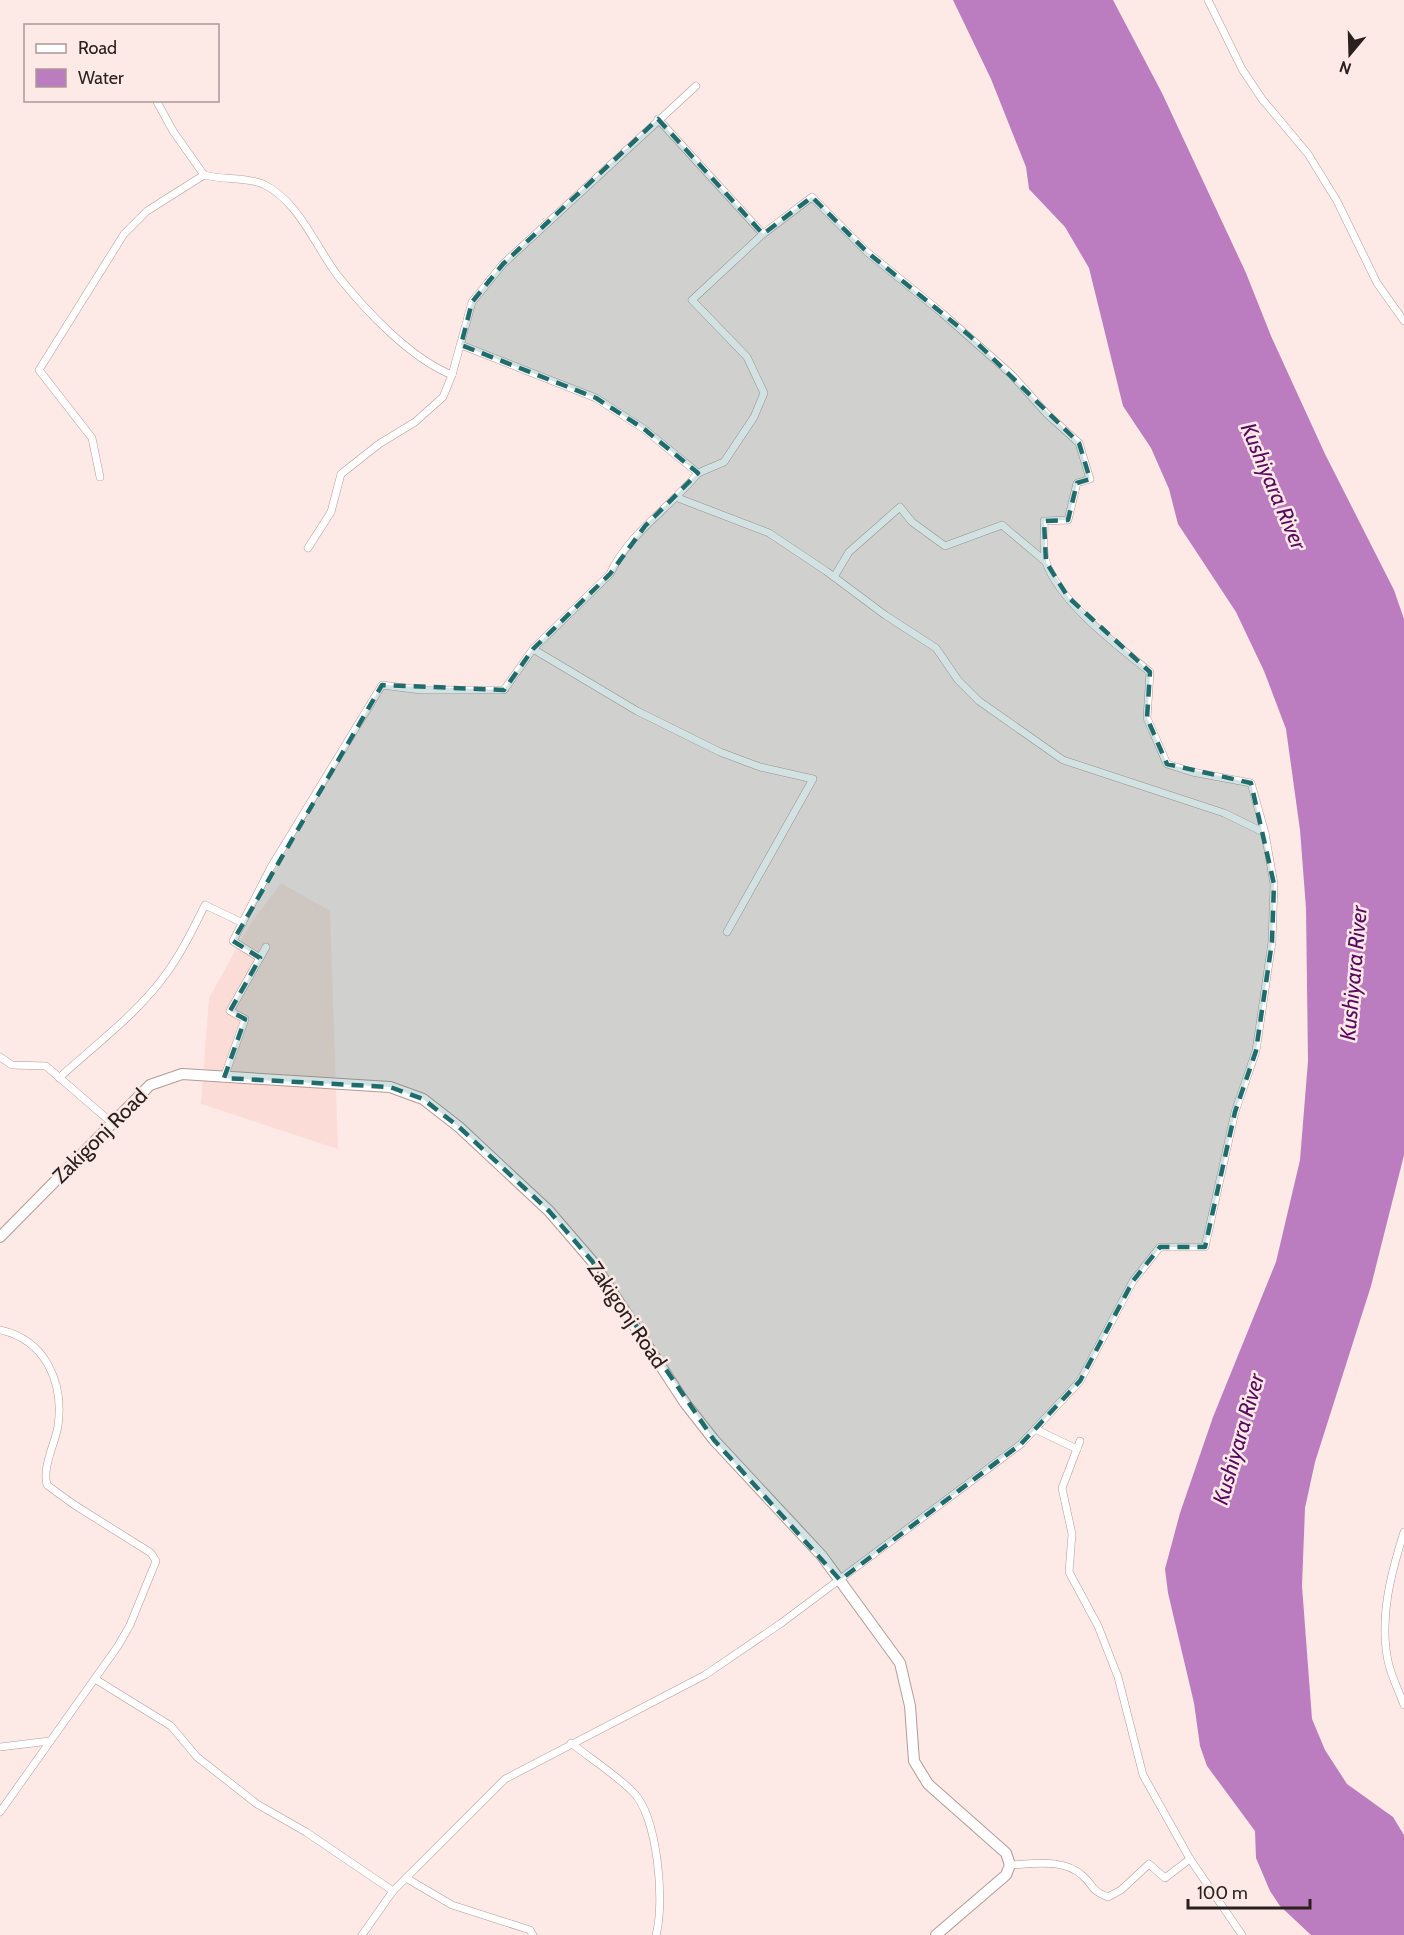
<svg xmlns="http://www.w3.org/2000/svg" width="1404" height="1935" font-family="Cabin,sans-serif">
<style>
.built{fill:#fbdcd6}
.water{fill:#bb7dbf}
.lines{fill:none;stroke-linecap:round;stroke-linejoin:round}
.minor-casing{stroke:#b69a94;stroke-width:8}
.secondary-casing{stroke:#b69a94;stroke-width:12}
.minor{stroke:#fff;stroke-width:7}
.secondary{stroke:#fff;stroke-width:10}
.marked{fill:#206c6c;fill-opacity:0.2;stroke:#206c6c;stroke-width:4.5;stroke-dasharray:12 8;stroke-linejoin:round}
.labels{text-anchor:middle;stroke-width:5;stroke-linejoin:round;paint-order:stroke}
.street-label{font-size:21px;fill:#2b201e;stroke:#fdeae7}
.water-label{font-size:22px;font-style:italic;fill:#5a0a61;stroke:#fdeae7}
</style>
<rect width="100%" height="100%" fill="#fdeae7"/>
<!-- built -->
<path class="built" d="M281,883L330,911L338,1149L201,1104L209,998L249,926Z"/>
<!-- water -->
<path class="water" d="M953,0H1113L1162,93L1246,273L1271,336L1325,454L1394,590L1404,619V1155L1371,1286L1315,1462L1305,1508L1302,1586L1312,1719L1325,1750L1347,1784L1393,1817L1404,1835V1935H1311L1280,1906L1270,1891L1256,1858L1255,1831L1207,1766L1200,1746L1194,1703L1168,1593L1165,1569L1180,1513L1213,1417L1276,1262L1300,1160L1308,1061L1306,908L1300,830L1286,729L1264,671L1236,612L1178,524L1169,489L1151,448L1123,406L1089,268L1065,227L1029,189L1026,167L991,79Z"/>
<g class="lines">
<defs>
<g id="minor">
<path d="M1208,0L1242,69L1262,99L1308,154L1337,201L1377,283L1404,321"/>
<path d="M156,100L173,131L204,175C223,180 247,177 263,184C299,201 315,246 338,276C366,311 410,358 452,375L443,397L415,422L379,444L341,474L331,512L308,548"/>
<path d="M658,119L763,234L812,197L867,252L942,313L1011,374L1047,414L1079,443L1090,479L1077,483L1068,520L1044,521C1045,533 1042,551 1046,562C1060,603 1118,646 1150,672L1147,718L1167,764L1192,772L1251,783L1265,833"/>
<path d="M461,345L596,398L644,429L698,473C670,508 629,533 610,574L533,649L637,711L720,752L760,767L813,779L727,932"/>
<path d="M452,375L472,302L503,264L696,86"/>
<path d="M698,473L724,462L754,417L764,393L747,357L692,300L763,234"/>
<path d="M100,477L92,438L39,370L124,234L147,211L204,175"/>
<path d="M678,498L769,533L826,571L885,615L936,648L958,680L979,701L1063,760L1224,813L1265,833L1274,884L1272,942L1256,1051L1235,1112L1205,1247H1160L1133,1281L1080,1381L1035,1429"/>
<path d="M834,577L849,552L900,507L912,522L945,546L1002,525L1046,562"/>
<path d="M260,958L233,941L271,867L382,685L421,690H504L533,649"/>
<path d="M0,1057L12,1065L46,1066L112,1123"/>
<path d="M59,1078C95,1045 138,1013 166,974C182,952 193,929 205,905L243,923"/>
<path d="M224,1078L245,1019L230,1011L266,947"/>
<path d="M0,1330C46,1340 64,1383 58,1426C55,1444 42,1467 47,1485L73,1504L151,1553L156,1561L130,1625L118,1646L0,1812"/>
<path d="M1080,1441L1062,1488L1072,1534L1069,1572L1098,1626L1118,1677L1143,1775L1190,1859"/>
<path d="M1404,1532C1391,1573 1379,1618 1388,1661C1391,1676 1399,1691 1404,1705"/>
<path d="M95,1679L171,1726L197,1757L257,1804L306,1832L393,1891"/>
<path d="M571,1743C591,1759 615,1774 633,1792C658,1817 665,1903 656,1935"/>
<path d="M0,1747L50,1741"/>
<path d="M1010,1865C1034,1864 1064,1858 1083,1876C1095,1887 1090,1890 1108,1897L1121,1890L1149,1864L1165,1878L1190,1859L1242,1935"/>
<path d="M406,1878L452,1905L530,1930L533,1935"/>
<path d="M362,1935L393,1891L505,1779L705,1675L780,1624L1021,1444L1035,1429L1077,1449"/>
</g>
<path id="secondary" d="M0,1237L150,1085L182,1074L390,1087L423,1099L459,1127L549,1211L592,1261L685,1403L714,1440L822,1556L900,1663L910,1706L914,1761L928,1784L1006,1853L1010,1865L1006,1875L936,1935"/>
</defs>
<!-- minor casing -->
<use href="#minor" class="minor-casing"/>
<!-- secondary casing -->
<use href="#secondary" class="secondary-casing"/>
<!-- minor -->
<use href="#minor" class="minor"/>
<!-- secondary -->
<use href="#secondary" class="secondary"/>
</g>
<!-- marked area -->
<path class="marked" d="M658,119L763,234L812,197L867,252L970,336L1079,443L1090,479L1077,483L1068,520L1044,521L1046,562L1068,597L1150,672L1147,718L1167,764L1251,783L1274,884L1272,942L1256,1051L1235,1112L1205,1247H1160L1133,1281L1080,1381L1021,1444L840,1580L714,1440L592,1261L549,1211L459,1127L423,1099L390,1087L224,1078L245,1019L230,1011L260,958L233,941L382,685L504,690L533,649L610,574L645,526L698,473L644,429L596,398L461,345L472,302L503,264Z"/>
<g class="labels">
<!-- street labels -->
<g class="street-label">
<text transform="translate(100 1136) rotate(-45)" y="7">Zakigonj Road</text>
<text transform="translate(627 1315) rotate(56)" y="7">Zakigonj Road</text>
</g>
<!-- water labels -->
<g class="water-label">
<text transform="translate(1274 486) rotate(67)" y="8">Kushiyara River</text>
<text transform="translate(1353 973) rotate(-85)" y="8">Kushiyara River</text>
<text transform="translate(1238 1439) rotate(-74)" y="8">Kushiyara River</text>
</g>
</g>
<!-- legend -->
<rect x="24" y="24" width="195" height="78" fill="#fdeae7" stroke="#a99997" stroke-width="1.5"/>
<rect x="36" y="44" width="30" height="9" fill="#ffffff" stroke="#a99997" stroke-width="1.5"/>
<text x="78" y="54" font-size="18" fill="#2b201e">Road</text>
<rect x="36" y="69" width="30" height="18" fill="#bb7dbf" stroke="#a99997" stroke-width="1.5"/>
<text x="78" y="84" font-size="18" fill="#2b201e">Water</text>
<!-- north arrow -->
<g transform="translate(1350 54) rotate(199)" stroke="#fdeae7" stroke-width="4.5" paint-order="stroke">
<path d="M0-4.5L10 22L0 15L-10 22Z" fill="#2b201e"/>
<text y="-9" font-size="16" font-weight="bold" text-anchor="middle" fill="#2b201e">N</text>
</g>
<!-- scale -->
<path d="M1188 1899v9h122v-9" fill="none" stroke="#2b201e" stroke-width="3"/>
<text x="1197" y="1899" font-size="18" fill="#2b201e" stroke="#fdeae7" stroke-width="4.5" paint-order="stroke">100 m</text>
</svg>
